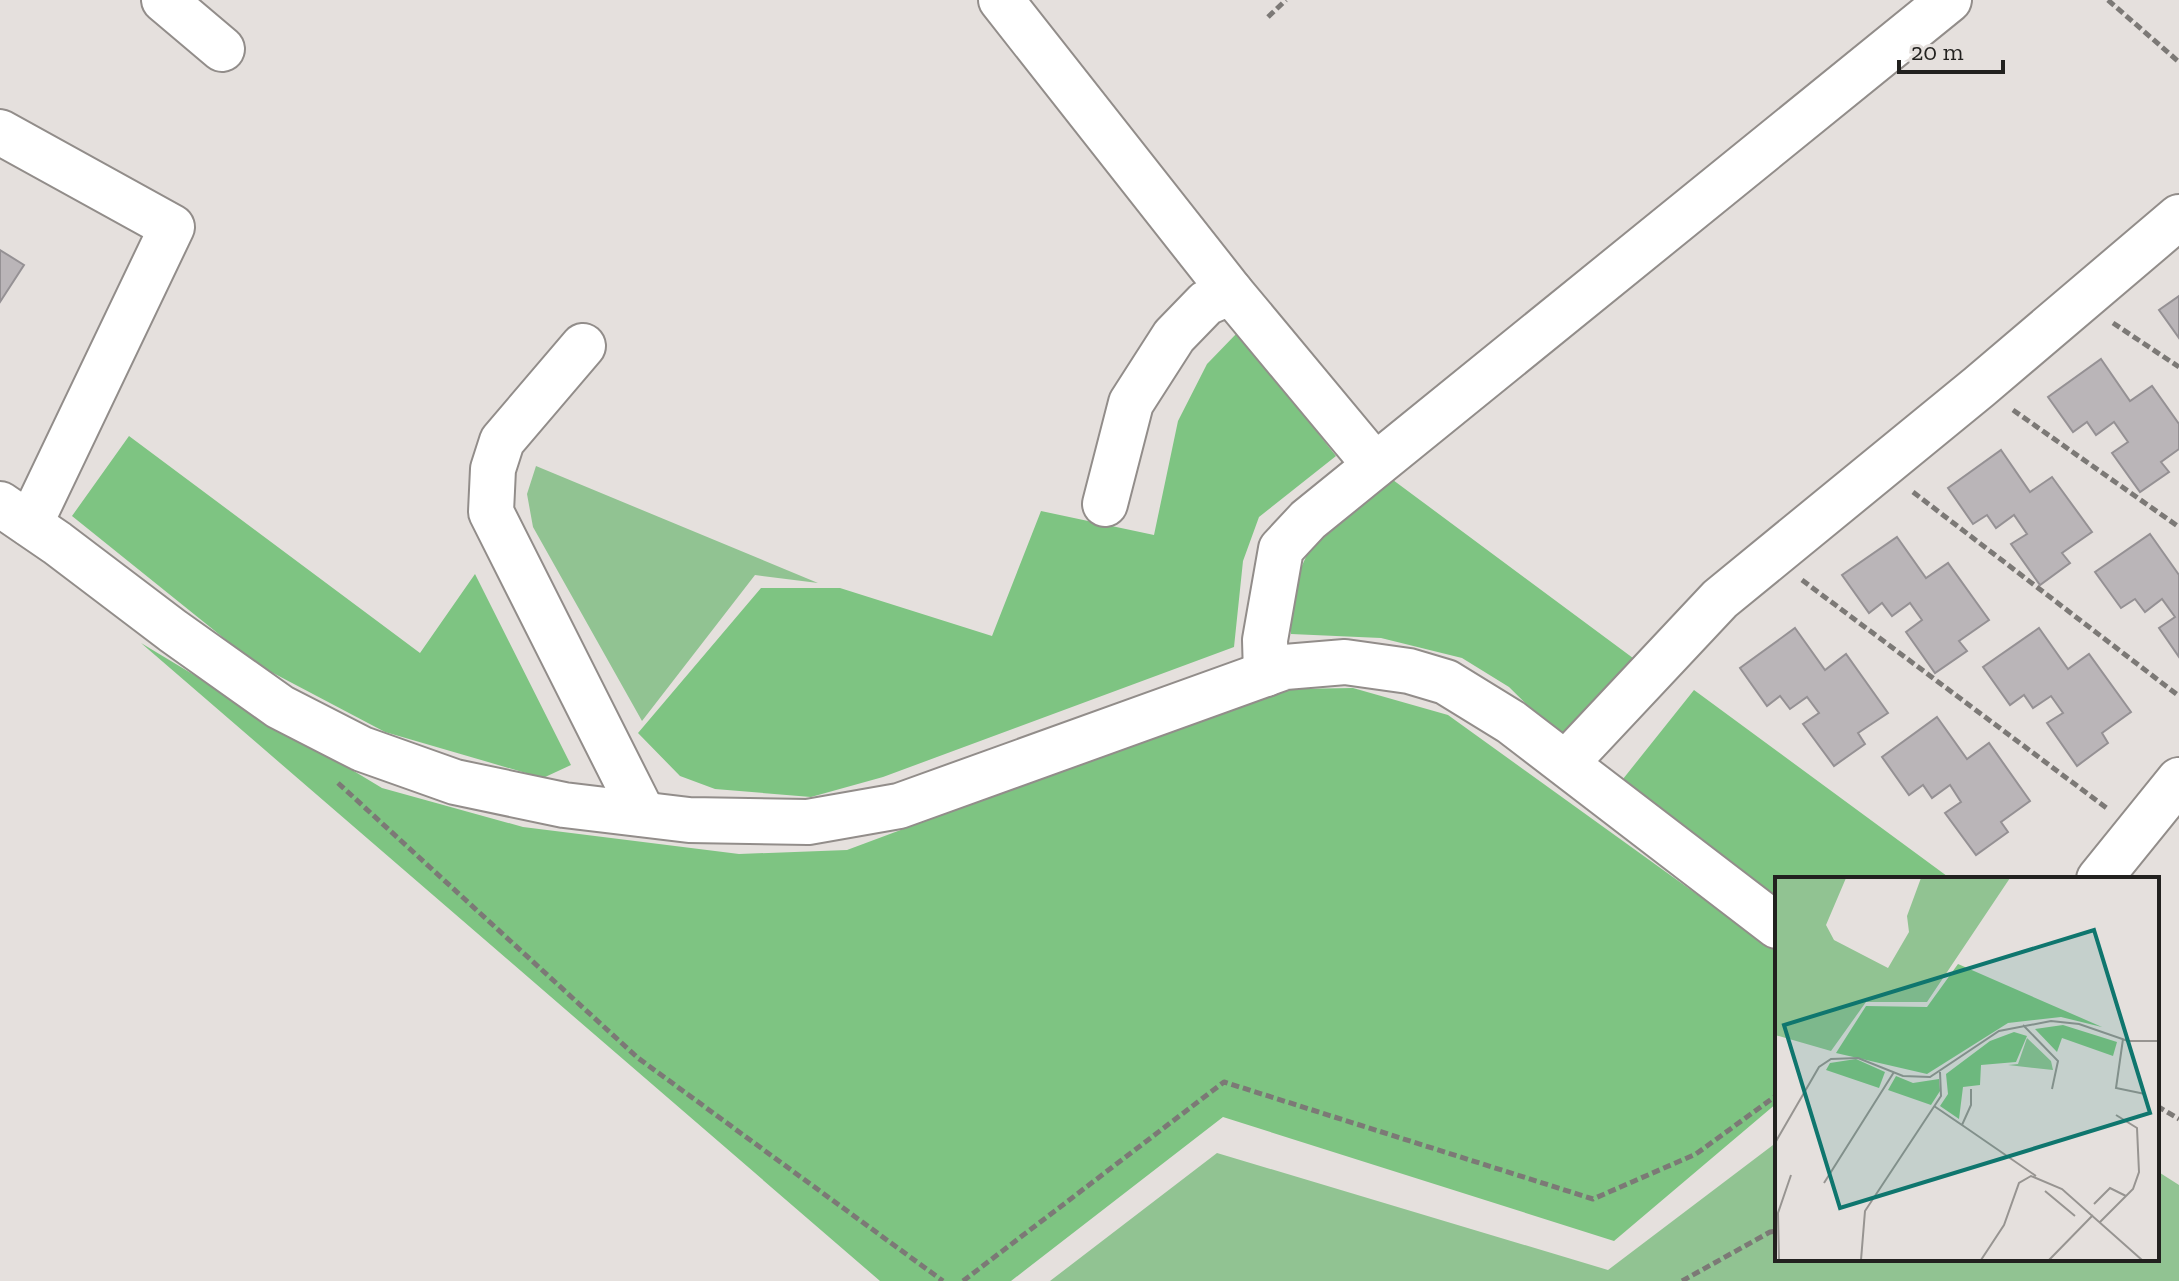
<svg xmlns="http://www.w3.org/2000/svg" width="2179" height="1281" font-family="'Zilla Slab',serif">
<style>
.green{fill:#91c392}
.forest{fill:#7ec482}
.building{fill:#bab5b8;stroke:#959194;stroke-width:2}
.lines{fill:none;stroke-linecap:round;stroke-linejoin:round}
.minor-casing{stroke:#928d8a;stroke-width:48}
.path{stroke:#7c7976;stroke-width:5;stroke-dasharray:8 4;stroke-linecap:butt}
.minor{stroke:#fff;stroke-width:44}
.inset-road{fill:none;stroke:#979491;stroke-width:2}
.view{fill:#0f766e;fill-opacity:0.15;stroke:#0f766e;stroke-width:4}
.inset-edge{fill:none;stroke:#22211f;stroke-width:4}
</style>
<rect width="100%" height="100%" fill="#e5e0dd"/>
<!-- green -->
<g class="green">
<path d="M536,466L818,583L755,575L642,721L533,527L527,494Z"/>
<path d="M1777,1142V1259H2157V1171L2179,1185V1281H1050L1217,1153L1608,1270Z"/>
</g>
<!-- forest -->
<g class="forest">
<path d="M1238,332L1336,456L1259,517L1243,561L1234,647L883,777L811,797L715,789L680,776L638,733L761,588H840L992,636L1041,511L1154,535L1178,421L1207,364Z"/>
<path d="M129,436L420,653L475,574L571,765L543,778L385,732L256,664L72,516Z"/>
<path d="M1393,480L1637,661L1559,736L1509,687L1462,658L1381,638L1291,634L1289,595L1309,550Z"/>
<path d="M141,643L382,788L523,827L739,854L847,850L1179,726L1292,689L1353,688L1448,715L1777,952V1103L1614,1241L1223,1117L1011,1281H880Z"/>
<path d="M1694,690L1951,879H1777V913L1623,779Z"/>
</g>
<!-- building -->
<g class="building">
<path d="M0,250L24,265L0,302Z"/>
<path d="M2179,296V338L2159,310Z"/>
<path d="M2101,359L2130,401L2152,386L2179,424V449L2161,462L2169,472L2140,492L2112,453L2128,442L2114,422L2096,435L2087,422L2073,432L2048,397Z"/>
<path d="M2001,450L2030,492L2052,477L2092,532L2062,553L2070,563L2040,585L2011,544L2027,534L2014,515L1996,528L1987,515L1973,524L1948,488Z"/>
<path d="M2150,534L2179,575V657L2159,628L2175,617L2162,599L2145,612L2135,599L2121,608L2095,572Z"/>
<path d="M1897,537L1926,578L1948,563L1989,620L1959,641L1967,651L1935,673L1906,632L1922,620L1910,603L1892,616L1882,603L1869,613L1842,575Z"/>
<path d="M1795,628L1825,670L1846,654L1888,713L1858,733L1865,744L1834,766L1803,724L1819,713L1807,697L1790,709L1780,696L1767,706L1740,668Z"/>
<path d="M2039,628L2068,669L2089,654L2131,712L2102,733L2108,743L2077,766L2047,723L2063,713L2051,696L2033,708L2024,695L2010,705L1983,667Z"/>
<path d="M1937,717L1967,759L1989,743L2030,801L2001,822L2008,832L1976,855L1945,813L1961,802L1950,785L1932,798L1923,785L1909,795L1882,757Z"/>
</g>
<g class="lines">
<defs>
<g id="minor">
<path d="M164,0L222,49"/>
<path d="M1001,0L1231,292"/>
<path d="M0,132L172,227L30,524"/>
<path d="M583,346L502,441L493,469L491,512L643,814"/>
<path d="M0,504L57,543L173,631L280,707L362,749L455,782L564,805L689,820L808,822L899,806L1285,667L1345,662L1409,671L1446,682L1511,722L1777,926"/>
<path d="M1105,504L1131,403L1174,336L1206,303L1231,292L1375,465"/>
<path d="M1266,674L1265,640L1281,549L1308,520L1949,0"/>
<path d="M1566,763L1720,599L1979,387L2179,217"/>
<path d="M2099,879L2179,780"/>
</g>
</defs>
<!-- minor casing -->
<use href="#minor" class="minor-casing"/>
<!-- path -->
<g class="path">
<path d="M2108,0L2179,62"/>
<path d="M1268,17L1286,0"/>
<path d="M2113,323L2179,367"/>
<path d="M2013,410L2179,527"/>
<path d="M1913,492L2179,696"/>
<path d="M1802,580L2108,809"/>
<path d="M338,783L638,1058L943,1281"/>
<path d="M2157,1106L2179,1119"/>
<path d="M963,1281L1224,1082L1593,1199L1696,1154L1777,1095"/>
<path d="M1682,1281L1770,1232L1777,1231"/>
</g>
<!-- minor -->
<use href="#minor" class="minor"/>
</g>
<!-- overview -->
<g transform="translate(1775 877)">
<rect width="384" height="384" fill="#e5e0dd"/>
<path d="M0,1H71L51,48L59,63L113,91L134,55L132,39L146,1H235L152,125H91L56,174L0,158ZM252,161L276,184L278,193L233,188L243,187Z" fill="#91c392"/>
<path d="M183,87L327,150L286,140L233,146L152,197L61,176L91,129L152,130ZM288,148L342,165L338,179L287,161L282,175L260,152ZM239,155L252,159L241,185L206,188L205,208L188,210L184,242L165,229L173,217L171,197L215,164ZM81,182L110,195L104,211L51,193L55,186ZM121,199L138,206L164,202L165,214L156,228L113,213Z" fill="#7ec482"/>
<path class="inset-road" d="M248,148L283,184L277,212M348,162L341,211L370,217M159,229L187,248L196,228V212M187,248L261,299M0,266L44,190L56,182L83,181L128,199L155,200L224,154L276,144L304,147L353,164H384M49,306L119,195M270,314L300,339M319,327L335,311L351,319M325,345L358,312L364,295L362,251L341,238M4,383L3,336L16,298M86,383L90,334L166,219L165,195M206,383L229,348L244,306L256,299L287,312L367,383M274,383L318,338"/>
<path class="view" d="M319,53L375,236L65,331L9,148Z"/>
<rect width="384" height="384" class="inset-edge"/>
</g>
<!-- scale -->
<path d="M1899 60v12h104v-12" fill="none" stroke="#22211f" stroke-width="4"/>
<text x="1911" y="60" font-size="24" fill="#22211f" stroke="#e5e0dd" stroke-width="6" paint-order="stroke">20 m</text>
</svg>
